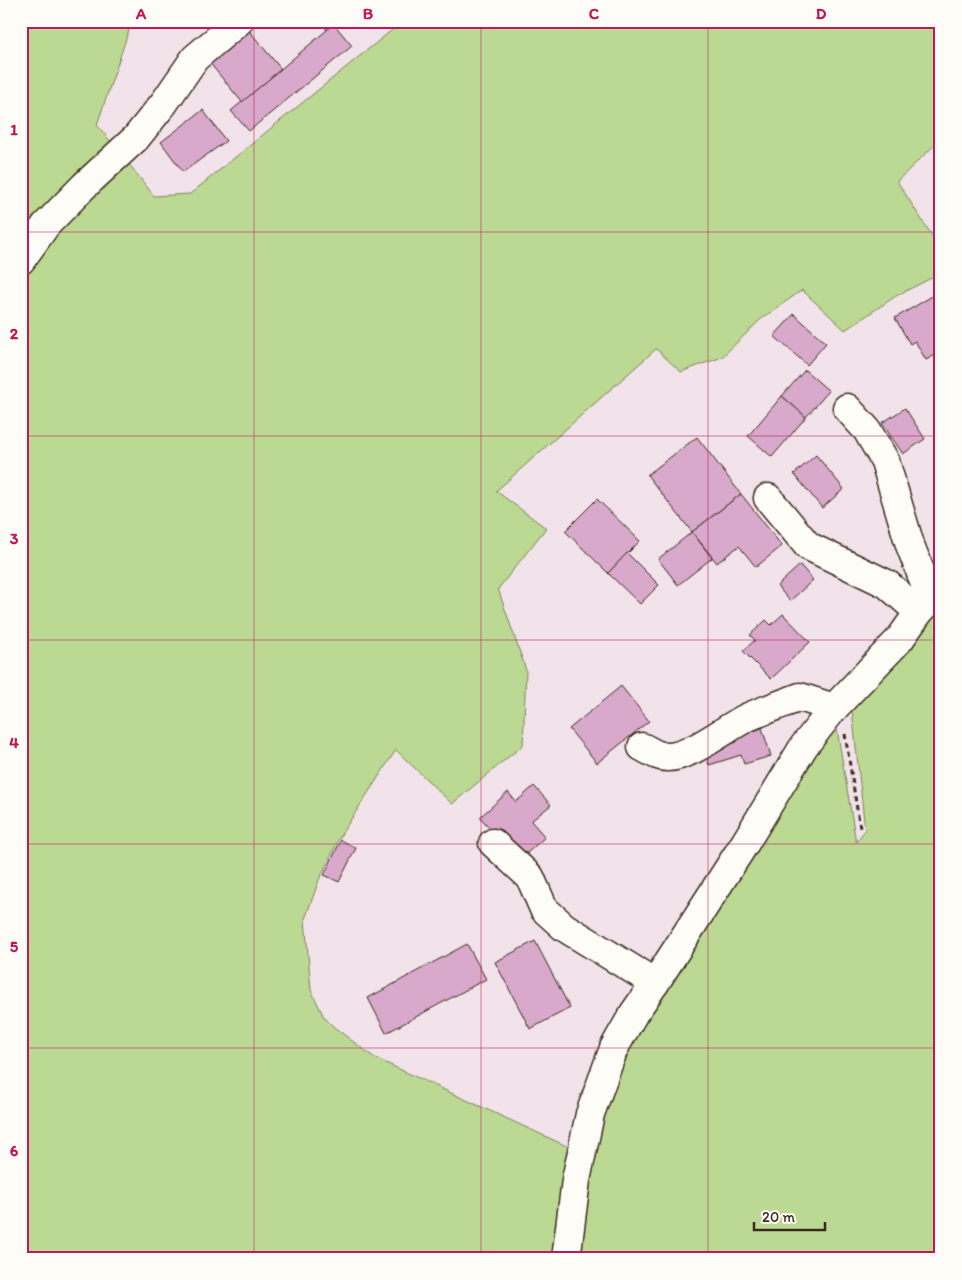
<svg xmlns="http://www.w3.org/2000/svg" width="962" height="1280" font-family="Itim,sans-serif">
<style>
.green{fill:#bbd992;stroke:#7b8258}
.building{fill:#d8a9ca;stroke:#3b2a1e}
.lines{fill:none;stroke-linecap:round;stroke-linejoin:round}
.minor-casing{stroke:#3b2a1e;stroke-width:31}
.path{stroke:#3b2a1e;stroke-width:3;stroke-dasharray:5 4;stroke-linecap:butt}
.minor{stroke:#fdfcf7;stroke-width:28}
.grid{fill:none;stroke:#c2185b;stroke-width:1;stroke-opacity:0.55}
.neatline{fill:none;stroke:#c2185b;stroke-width:2}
.grid-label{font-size:16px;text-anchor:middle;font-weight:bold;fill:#c2185b}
</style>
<rect width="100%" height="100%" fill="#f2e3ea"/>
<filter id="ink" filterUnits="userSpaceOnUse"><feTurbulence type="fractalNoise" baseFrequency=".02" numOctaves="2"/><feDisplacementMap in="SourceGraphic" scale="10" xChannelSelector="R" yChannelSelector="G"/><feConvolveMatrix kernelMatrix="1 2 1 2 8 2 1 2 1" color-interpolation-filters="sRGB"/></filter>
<g filter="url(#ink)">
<!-- green -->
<g class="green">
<path d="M21,21H132L97,125L115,147L21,249Z"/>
<path d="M403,21H941V139L897,181L941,250V273L896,296L845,330L802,290L760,320L722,357L681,372L656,349L496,491L546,528L498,589L526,670L523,745L452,804L396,750L342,833L319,880L305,919L311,990L324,1017L335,1028L375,1058L573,1149L557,1259H21V269L125,159L154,196L190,194Z"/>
<path d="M941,600V1259H575L591,1147L619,1068L644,1011L836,723L856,842L865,830L851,701L908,649L933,618Z"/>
</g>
<!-- building -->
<g class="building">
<path d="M320,21H338L327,30Z"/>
<path d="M334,24L352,46L249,131L231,111Z"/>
<path d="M247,28L281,69L242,102L208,61Z"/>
<path d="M203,110L226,141L183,172L161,142Z"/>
<path d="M934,295L941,306V352L926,360L915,341L910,344L895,318Z"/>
<path d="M794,314L826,343L807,365L774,336Z"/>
<path d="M805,370L829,391L806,417L782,396Z"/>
<path d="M782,396L806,417L772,457L748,436Z"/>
<path d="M905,408L925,439L903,454L882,423Z"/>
<path d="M697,437L741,494L692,532L647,475Z"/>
<path d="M816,455L844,489L822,508L794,474Z"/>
<path d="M741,494L782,546L756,567L739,546L717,563L692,532Z"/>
<path d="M597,499L640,541L608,573L565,531Z"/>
<path d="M692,532L712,558L678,585L658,559Z"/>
<path d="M627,553L659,585L640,604L608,573Z"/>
<path d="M800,565L813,580L790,601L777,586Z"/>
<path d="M783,614L810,642L771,679L743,651L755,640L750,635L766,620L771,625Z"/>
<path d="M621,686L649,721L597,763L569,729Z"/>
<path d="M761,725L771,756L744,764L741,755L709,765L705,752L737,742L735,733Z"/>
<path d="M534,786L551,805L531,821L545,837L518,861L480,817L508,792L516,802Z"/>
<path d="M341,840L356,848L339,882L324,875Z"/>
<path d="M535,941L570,1008L530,1029L495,962Z"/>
<path d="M467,944L486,979L386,1033L368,998Z"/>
</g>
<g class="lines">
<defs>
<g id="minor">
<path d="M21,260L46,225L84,186L136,138L164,103L195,58L239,21"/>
<path d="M847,408L867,430L885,461L910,545L931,599"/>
<path d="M768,498L808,546L887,584L919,612"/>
<path d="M642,747C650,751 658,757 667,757C689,758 726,728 746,718C764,710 782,704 800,697L834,708"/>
<path d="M493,843L530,877L544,909L564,927L655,983"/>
<path d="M566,1259L576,1180L590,1114L614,1048L634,1013L655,983L745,843L804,746L834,708L900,639L919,612L941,588"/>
</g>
</defs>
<!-- minor casing -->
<use href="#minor" class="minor-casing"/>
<!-- path -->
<path class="path" d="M845,734L860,828"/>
<!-- minor -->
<use href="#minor" class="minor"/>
</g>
</g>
<!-- grid -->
<path class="grid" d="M254,21V1259M481,21V1259M708,21V1259M21,232H941M21,436H941M21,640H941M21,844H941M21,1048H941"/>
<!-- margin -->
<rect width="962" height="1280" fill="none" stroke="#fdfcf7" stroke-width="55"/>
<!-- scale -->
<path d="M754 1222v8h71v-8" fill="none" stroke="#3b2a1e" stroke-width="2.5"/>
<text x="762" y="1222" font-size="15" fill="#3b2a1e" stroke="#fdfcf7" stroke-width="4" paint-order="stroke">20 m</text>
<rect x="28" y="28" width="906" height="1224" class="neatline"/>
<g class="grid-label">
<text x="141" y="19">A</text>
<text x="368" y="19">B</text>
<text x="594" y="19">C</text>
<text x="821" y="19">D</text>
<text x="14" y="135">1</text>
<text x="14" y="339">2</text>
<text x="14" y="544">3</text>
<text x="14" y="748">4</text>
<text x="14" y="952">5</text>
<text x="14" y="1156">6</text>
</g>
</svg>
